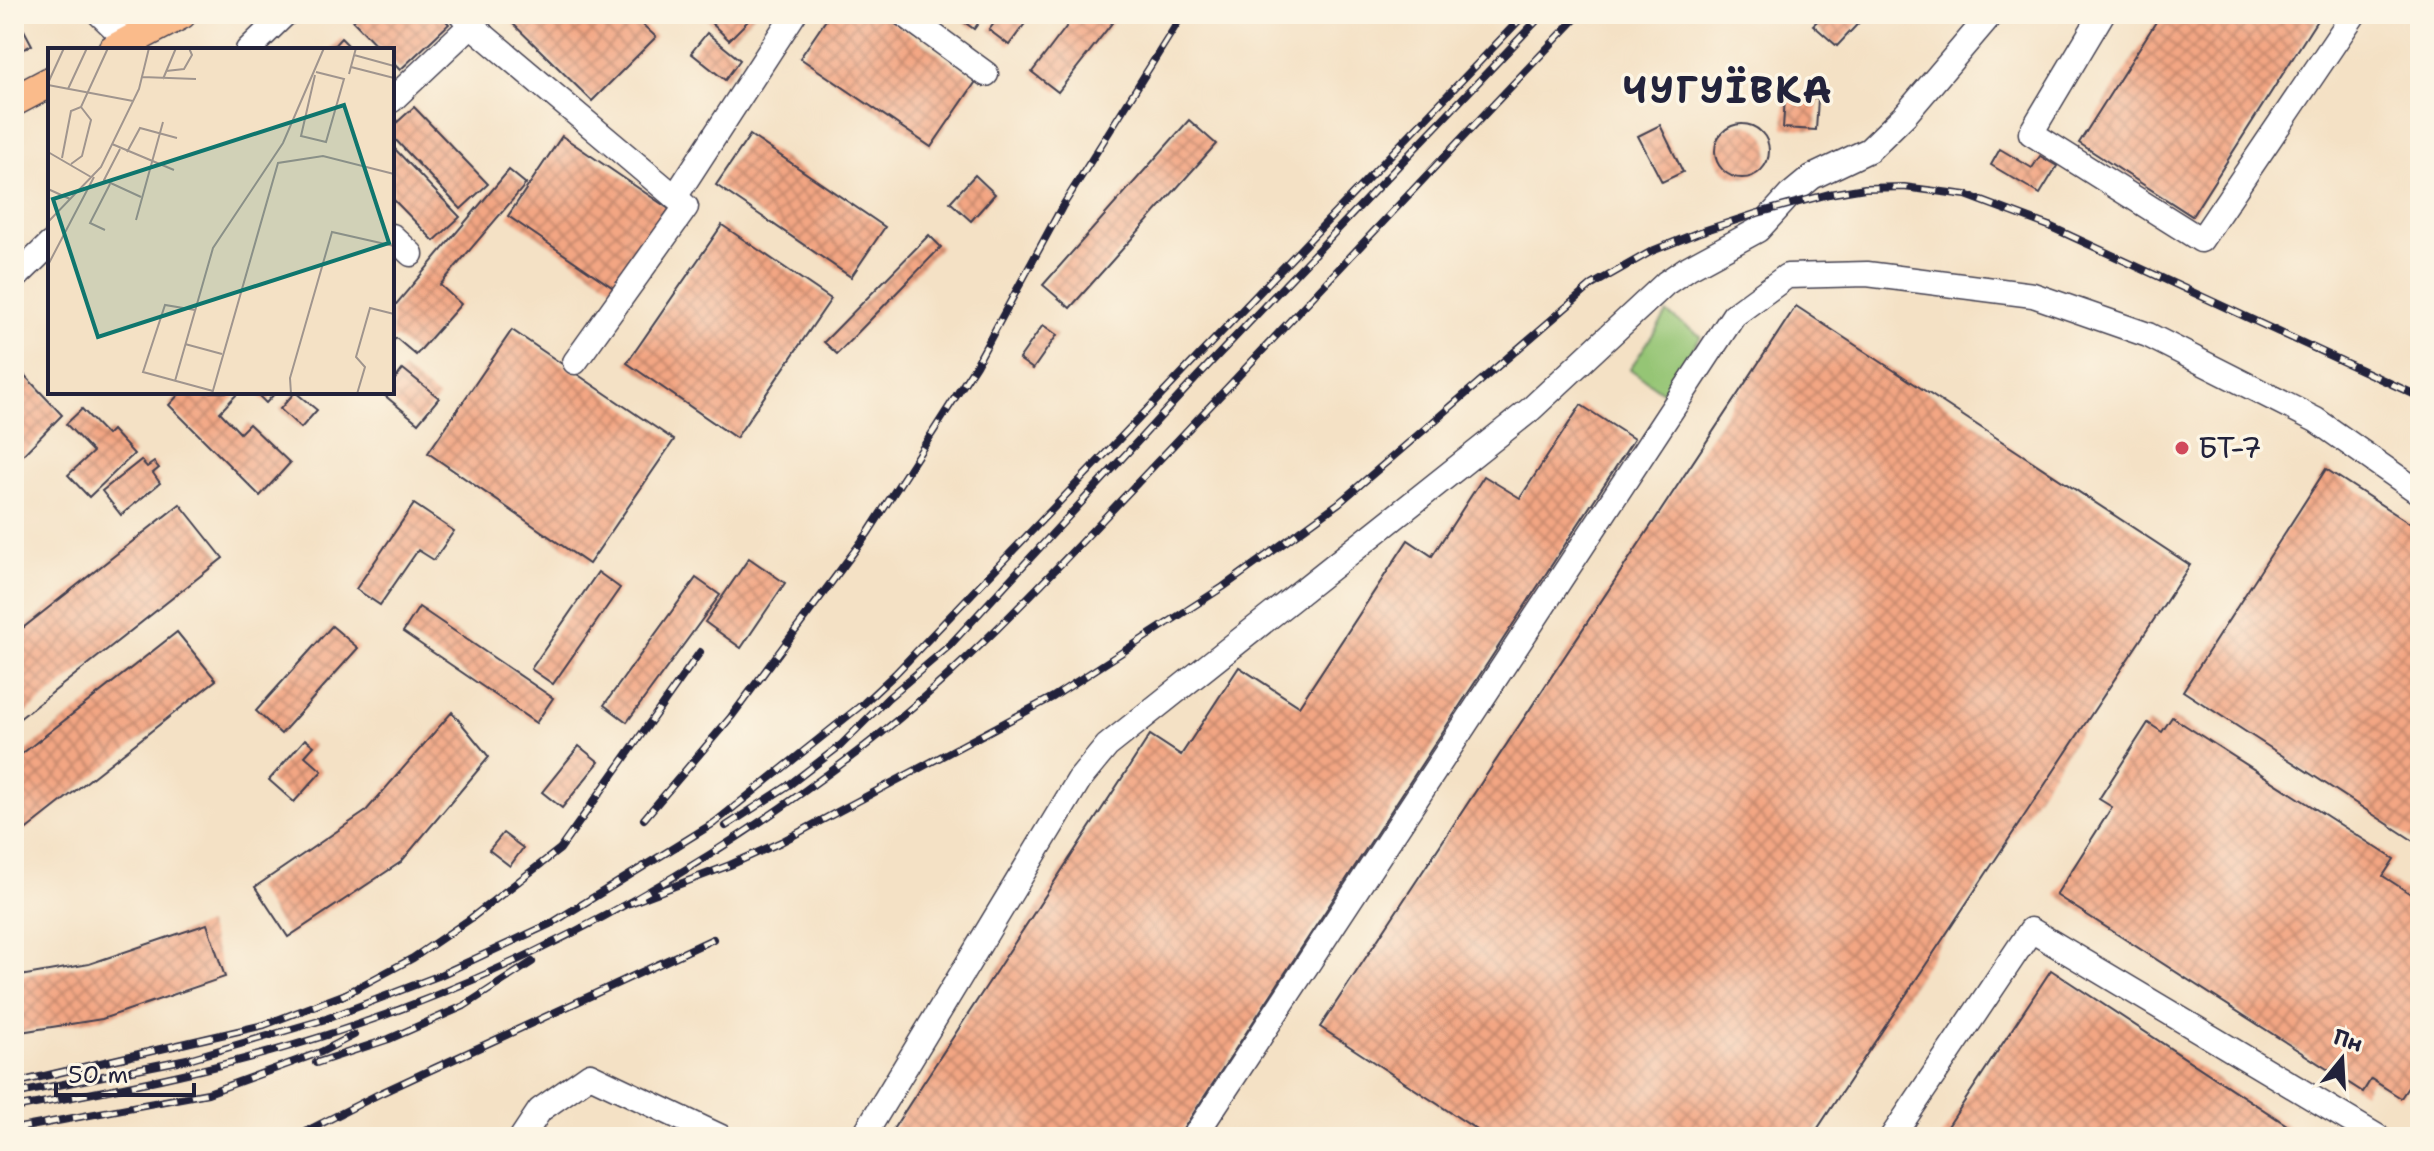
<svg xmlns="http://www.w3.org/2000/svg" width="2434" height="1151" font-family="'Shantell Sans',sans-serif">
<style>
.grass{fill:#95c574;stroke:#5c7458;stroke-width:2}
.building{fill:url(#building-cross-hatch)}
.lines{fill:none;stroke-linecap:round;stroke-linejoin:round}
.minor-casing{stroke:#423f50;stroke-width:27}
.major-casing{stroke:#423f50;stroke-width:33}
.minor{stroke:#fff;stroke-width:24}
.major{stroke:#fabb8b;stroke-width:30}
.rail-casing{stroke:#22223b;stroke-width:8}
.rail{stroke:#fcf5e5;stroke-width:5;stroke-dasharray:15;stroke-linecap:butt}
.poi-dot{fill:#d1495b;stroke:#fcf5e5;stroke-width:3}
.labels{text-anchor:middle;stroke-width:7;stroke-linejoin:round;paint-order:stroke}
.poi-label{font-size:30px;fill:#22223b;stroke:#fcf5e5;text-anchor:start}
.district-label{font-size:38px;font-weight:bold;letter-spacing:2px;fill:#22223b;stroke:#fcf5e5}
.inset-road{fill:none;stroke:#a0958e;stroke-width:2}
.view{fill:#0f766e;fill-opacity:0.15;stroke:#0f766e;stroke-width:4}
.inset-edge{fill:none;stroke:#22223b;stroke-width:4}
</style>
<defs>
<pattern id="building-cross-hatch" width="8" height="8" patternUnits="userSpaceOnUse" patternTransform="scale(2)"><rect width="8" height="8" fill="#f3a683"/><path d="M0 0l8 8M0 8l8-8" fill="none" stroke="#c4876c"/></pattern>
</defs>
<rect width="100%" height="100%" fill="#fcf5e5"/>
<filter id="ink" filterUnits="userSpaceOnUse"><feTurbulence type="fractalNoise" baseFrequency=".0125" numOctaves="2"/><feDisplacementMap in="SourceGraphic" scale="16" xChannelSelector="R" yChannelSelector="G"/><feConvolveMatrix kernelMatrix="1 2 1 2 8 2 1 2 1" color-interpolation-filters="sRGB"/></filter>
<filter id="wash" filterUnits="userSpaceOnUse"><feTurbulence type="fractalNoise" baseFrequency=".006" numOctaves="4" result="noise"/><feDisplacementMap in="SourceGraphic" scale="32" xChannelSelector="R" yChannelSelector="G"/><feGaussianBlur stdDeviation="1.8" result="paint"/><feColorMatrix in="noise" values="0 0 0 0 0 0 0 0 0 0 0 0 0 0 0 0 0 1.4 0 .05"/><feComposite in="paint" operator="in"/></filter>
<g filter="url(#wash)">
<rect width="100%" height="100%" fill="#f4e1c5"/>
<!-- grass -->
<path class="grass" d="M1667,313L1701,336L1663,392L1630,369Z"/>
<g id="blocks">
<!-- building -->
<g class="building">
<path d="M361,14H440L449,24L400,70L392,62V50H381L353,21Z"/>
<path d="M503,14H652L642,24L656,37L592,101Z"/>
<path d="M702,14H755L729,40Z"/>
<path d="M830,14H881L977,80L931,147L800,58Z"/>
<path d="M953,14H985L974,29Z"/>
<path d="M1001,14H1032L1009,45L989,30Z"/>
<path d="M1076,14H1119L1058,92L1032,72Z"/>
<path d="M1825,14H1867L1837,46L1813,25Z"/>
<path d="M2161,14H2321L2192,216L2079,143Z"/>
<path d="M24,30L32,45L14,54V35Z"/>
<path d="M707,33L740,60L725,80L691,53Z"/>
<path d="M341,38L353,50H330Z"/>
<path d="M1785,97L1818,99L1816,130L1783,128Z"/>
<path d="M414,107L488,184L461,209L392,136V127Z"/>
<path d="M1189,120L1216,144L1070,308L1043,285Z"/>
<circle cx="1742" cy="151" r="27"/>
<path d="M1660,125L1683,172L1662,182L1638,136Z"/>
<path d="M750,135L885,227L851,277L716,185Z"/>
<path d="M562,136L669,209L615,289L508,216Z"/>
<path d="M392,146L460,217L434,241L392,198Z"/>
<path d="M2000,149L2032,168L2040,156L2057,166L2040,194L1991,165Z"/>
<path d="M509,170L526,184L440,285L461,304L416,355L396,338L392,342V309Z"/>
<path d="M975,175L995,194L971,221L950,202Z"/>
<path d="M722,225L831,299L736,438L627,363Z"/>
<path d="M929,235L941,247L837,354L824,342Z"/>
<path d="M1796,306L2190,565L1812,1137H1488L1320,1027Z"/>
<path d="M1043,325L1057,335L1033,369L1019,359Z"/>
<path d="M512,330L674,440L589,564L428,453Z"/>
<path d="M14,364L62,415L14,464Z"/>
<path d="M403,369L439,398L418,423L383,394L392,392V383Z"/>
<path d="M181,392H239L220,412L240,433L249,424L290,463L260,496L169,405Z"/>
<path d="M255,392H276L266,403Z"/>
<path d="M295,392L317,410L301,428L280,409Z"/>
<path d="M1581,405L1634,439L1178,1137H888L1150,735L1181,755L1239,667L1299,706L1408,540L1432,556L1484,476L1520,498Z"/>
<path d="M82,409L107,435L112,430L134,454L89,497L68,475L93,452L66,424Z"/>
<path d="M141,460L147,467L154,462L159,468L153,473L160,483L121,515L102,491Z"/>
<path d="M2326,469L2420,530V845L2183,691Z"/>
<path d="M180,504L223,558L14,723V635Z"/>
<path d="M414,504L454,531L434,560L418,550L380,605L356,589Z"/>
<path d="M749,558L785,583L741,648L705,622Z"/>
<path d="M598,572L620,588L553,684L531,669Z"/>
<path d="M696,578L720,595L627,722L604,705Z"/>
<path d="M419,607L553,698L536,723L403,632Z"/>
<path d="M332,626L358,648L281,734L256,711Z"/>
<path d="M177,632L216,680L14,839V760Z"/>
<path d="M452,712L489,757L401,862L288,937L255,887L365,812Z"/>
<path d="M2172,717L2394,859L2383,876L2420,900V1069L2401,1098L2371,1079L2363,1092L2056,895L2112,807L2099,799L2148,723L2162,732Z"/>
<path d="M305,739L314,746L305,756L322,771L294,802L269,780Z"/>
<path d="M579,746L599,762L562,808L542,792Z"/>
<path d="M503,833L523,848L510,866L489,850Z"/>
<path d="M207,924L225,977L102,1019L14,1033V977L89,964Z"/>
<path d="M2051,970L2305,1137H1941Z"/>
</g>
</g>
</g>
<g filter="url(#ink)">
<use href="#blocks" fill-opacity="0" stroke="#423f50" stroke-width="2"/>
<g class="lines">
<defs>
<g id="minor">
<path d="M100,14L129,42"/>
<path d="M461,14L471,25L675,197"/>
<path d="M904,14L986,74"/>
<path d="M2102,14L2031,133L2201,240L2354,14"/>
<path d="M248,50L285,14"/>
<path d="M392,100L471,25"/>
<path d="M392,236L411,254"/>
<path d="M14,279L50,244"/>
<path d="M575,362L686,207L675,197L794,14"/>
<path d="M522,1137L540,1110L590,1075L721,1137"/>
<path d="M863,1137L1079,780L1107,746L1531,409L1666,283L1688,268L1758,230L1789,196L1812,177L1869,150L1905,115L1991,14"/>
<path d="M1194,1137L1734,315L1787,276L1867,274L2033,295L2148,335L2316,420L2420,493"/>
<path d="M1892,1137L2031,930L2378,1137"/>
</g>
<g id="major">
<path d="M113,50L181,14"/>
<path d="M14,101L50,82"/>
</g>
</defs>
<!-- minor casing -->
<use href="#minor" class="minor-casing"/>
<!-- major casing -->
<use href="#major" class="major-casing"/>
<!-- minor -->
<use href="#minor" class="minor"/>
<!-- major -->
<use href="#major" class="major"/>
<defs>
<g id="rail">
<path d="M644,819L731,717L868,533L976,365L1062,207L1183,14"/>
<path d="M726,826L789,785L841,745L888,698L949,646L1198,376L1543,14"/>
<path d="M630,903L730,865L781,842L1053,697L1223,587L1339,503L1592,285L1652,251L1697,233L1758,213L1829,194L1865,188L1904,187L1966,195L2049,226L2420,397"/>
<path d="M342,996L413,958L470,919L560,849L700,652"/>
<path d="M316,1063L389,1039L464,1006L532,962"/>
<path d="M23,1081L264,1025L351,992"/>
<path d="M14,1094L192,1058L326,1019L438,976L552,923L714,823L864,703L895,674L1525,14"/>
<path d="M14,1108C124,1088 233,1066 339,1031C529,968 707,868 865,746C973,662 1067,557 1161,458C1301,310 1439,161 1580,14"/>
<path d="M14,1129L208,1093L321,1052L354,1035"/>
<path d="M295,1137L381,1093L713,939"/>
</g>
</defs>
<!-- rail casing -->
<use href="#rail" class="rail-casing"/>
<!-- rail -->
<use href="#rail" class="rail"/>
</g>
</g>
<!-- markers -->
<circle class="poi-dot" cx="2182" cy="448" r="8"/>
<g class="labels">
<!-- poi labels -->
<g class="poi-label">
<text x="2198" y="458">БТ-7</text>
</g>
<!-- district labels -->
<g class="district-label">
<text x="1728" y="103">ЧУГУЇВКА</text>
</g>
</g>
<!-- overview -->
<g transform="translate(48 48)">
<rect width="346" height="346" fill="#f4e1c5"/>
<path class="inset-road" d="M306,7L346,18M303,19L346,30M118,23L136,21L144,7L141,0M301,26L308,0M267,27L253,88L278,94L296,31L268,24M94,29L148,31M115,31L128,0M0,35L16,0M0,37L85,53M20,41L39,0M64,96L126,122M72,101L56,132L93,149M0,104L43,129M79,104L92,80L129,90M14,110L23,63L33,59L60,0M23,116L34,108L43,72L33,59M0,141L22,151M88,172L115,74M0,174L53,119L91,41L101,0M57,182L42,175L62,136M0,217L46,129M147,262L117,257L95,324L165,343M137,296L174,306M127,333L165,200L235,95L276,0M164,346L230,115L275,108L346,126M243,346L242,330L284,184L346,198M309,346L317,319L308,309L322,260L346,266"/>
<path class="view" d="M296,57L341,195L50,289L5,151Z"/>
<rect width="346" height="346" class="inset-edge"/>
</g>
<!-- margin -->
<rect width="2434" height="1151" fill="none" stroke="#fcf5e5" stroke-width="48"/>
<!-- north arrow -->
<g transform="translate(2342 1059) rotate(18)" stroke="#fcf5e5" stroke-width="6" paint-order="stroke">
<path d="M0-6L14 30L0 20L-14 30Z" fill="#22223b"/>
<text y="-12" font-size="22" font-weight="bold" text-anchor="middle" fill="#22223b">Пн</text>
</g>
<!-- scale -->
<path d="M56 1083v12h138v-12" fill="none" stroke="#22223b" stroke-width="4"/>
<text x="68" y="1083" font-size="24" fill="#22223b" stroke="#fcf5e5" stroke-width="6" paint-order="stroke">50 m</text>
</svg>
